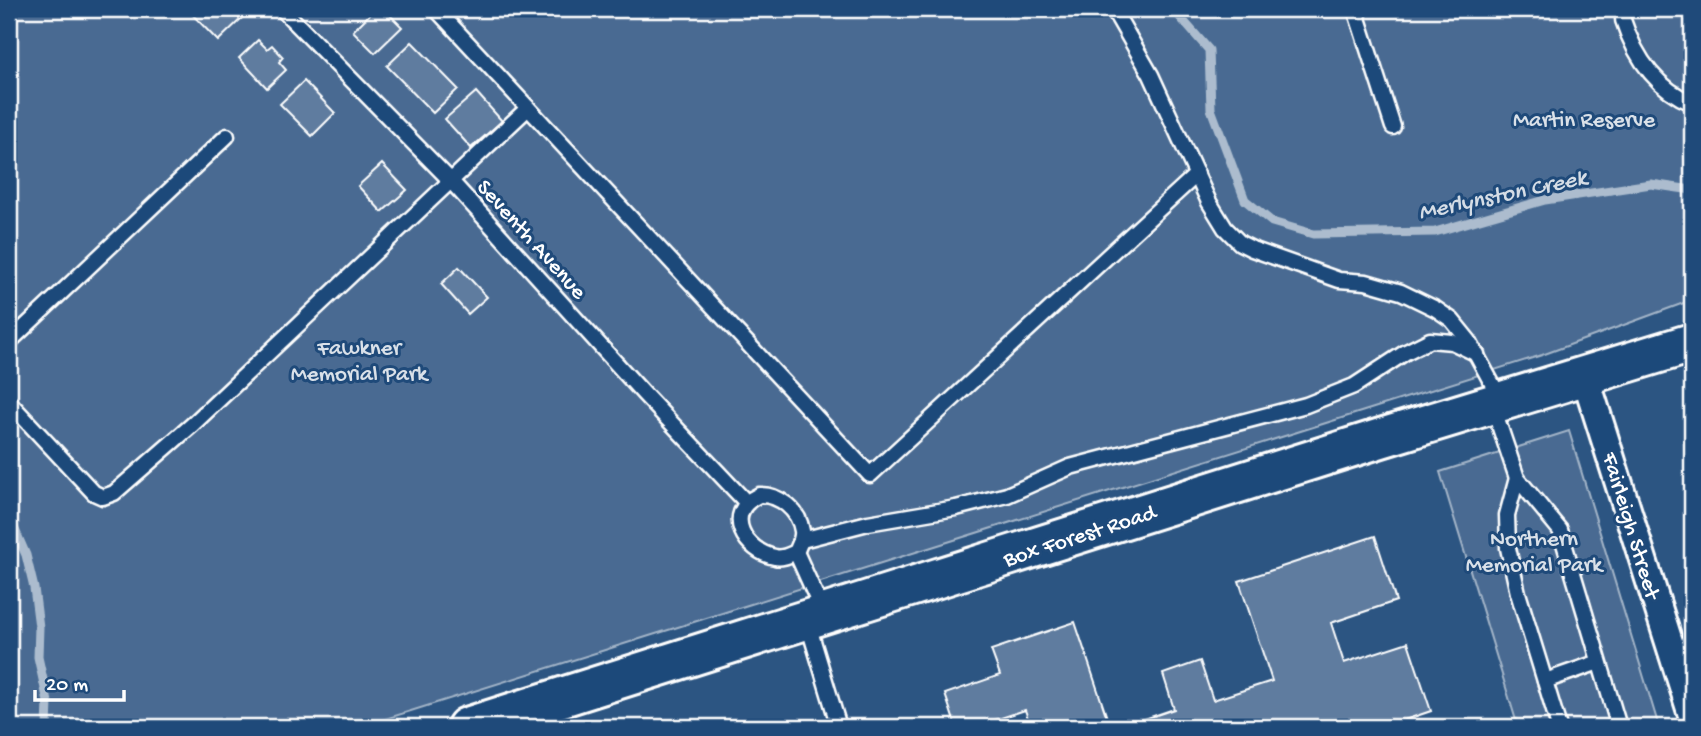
<svg xmlns="http://www.w3.org/2000/svg" width="1701" height="736" font-family="'Gochi Hand',sans-serif">
<style>
.green{fill:#486b92;stroke:#a4b5c8;stroke-width:2}
.lines{fill:none;stroke-linecap:round;stroke-linejoin:round}
.stream{stroke:#acbcce;stroke-width:9}
.building{fill:#5e7c9f;stroke:#fff;stroke-width:2}
.lane-casing{stroke:#fff;stroke-width:19}
.street-casing{stroke:#fff;stroke-width:32}
.secondary-casing{stroke:#fff;stroke-width:44}
.lane{stroke:#1f4a7a;stroke-width:14}
.street{stroke:#1f4a7a;stroke-width:26}
.secondary{stroke:#1f4a7a;stroke-width:38}
.labels{text-anchor:middle;stroke-width:6;stroke-linejoin:round;paint-order:stroke}
.park-label{font-size:23px;fill:#dae1e9;stroke:#1f4a7a}
.street-label{font-size:23px;fill:#fff;stroke:#1f4a7a}
.water-label{font-size:24px;font-style:italic;fill:#d5dde6;stroke:#1f4a7a}
</style>
<rect width="100%" height="100%" fill="#2c5582"/>
<filter id="ink" filterUnits="userSpaceOnUse"><feTurbulence type="fractalNoise" baseFrequency=".0143" numOctaves="2"/><feDisplacementMap in="SourceGraphic" scale="14" xChannelSelector="R" yChannelSelector="G"/><feConvolveMatrix kernelMatrix="1 2 1 2 8 2 1 2 1" color-interpolation-filters="sRGB"/></filter>
<g filter="url(#ink)">
<!-- green -->
<g class="green">
<path d="M9,9H1692V300L1542,355L360,727H9Z"/>
<path d="M1569,431L1659,727H1518L1440,472Z"/>
</g>
<g class="lines">
<!-- stream -->
<g class="stream">
<path d="M1173,9L1209,50L1211,109L1245,200L1272,222L1313,234L1435,232L1545,200L1651,184L1692,190"/>
<path d="M9,516L26,555L34,588L39,627L38,657L48,702L47,727"/>
</g>
</g>
<!-- building -->
<g class="building">
<path d="M187,9H237L244,16L218,41Z"/>
<path d="M375,9H384L402,27L375,53L353,31Z"/>
<path d="M258,40L267,49L272,45L283,57L279,62L286,70L267,88L239,58Z"/>
<path d="M412,42L458,89L433,113L387,66Z"/>
<path d="M304,81L335,113L312,136L280,104Z"/>
<path d="M476,92L502,121L471,148L445,119Z"/>
<path d="M382,164L407,190L382,212L358,186Z"/>
<path d="M459,267L487,297L468,314L441,284Z"/>
<path d="M1375,536L1396,601L1331,623L1344,663L1408,642L1431,711L1384,727H1121L1174,709L1163,674L1200,661L1213,700L1272,681L1239,581Z"/>
<path d="M1075,622L1110,727H1031L1025,710L974,727H956L945,694L1000,675L991,650Z"/>
</g>
<g class="lines">
<defs>
<g id="lane">
<path d="M282,9L450,180L644,394L746,502"/>
<path d="M436,9L870,475L1197,174"/>
<path d="M1113,9L1151,75L1209,202L1225,228L1240,243L1252,249L1339,280L1366,282L1401,292L1436,309L1452,320L1469,341L1501,400"/>
<path d="M1355,9L1393,127"/>
<path d="M1623,20C1635,57 1655,88 1692,103"/>
<path d="M9,342L227,136"/>
<path d="M9,402L94,493L103,497L114,493L192,425L528,108"/>
<path d="M1493,407L1517,478L1560,530L1619,727"/>
<path d="M1517,478L1507,515L1508,548L1518,593L1559,727"/>
<path d="M759,495C779,494 799,510 802,531C803,539 799,545 796,552C789,555 782,559 775,557C746,552 721,513 759,495Z"/>
<path d="M802,540L868,523L956,508L1007,495L1070,467L1306,405L1354,386L1406,352L1430,340L1452,342L1477,354"/>
<path d="M796,552L824,614"/>
<path d="M807,621L839,727"/>
<path d="M1545,681L1599,662"/>
<path d="M542,705L554,727"/>
</g>
<path id="street" d="M1585,376L1692,715"/>
<path id="secondary" d="M467,727L1381,438L1692,343"/>
</defs>
<!-- lane casing -->
<use href="#lane" class="lane-casing"/>
<!-- street casing -->
<use href="#street" class="street-casing"/>
<!-- secondary casing -->
<use href="#secondary" class="secondary-casing"/>
<!-- lane -->
<use href="#lane" class="lane"/>
<!-- street -->
<use href="#street" class="street"/>
<!-- secondary -->
<use href="#secondary" class="secondary"/>
</g>
</g>
<g class="labels">
<!-- park labels -->
<g class="park-label">
<text x="1584" y="126">Martin Reserve</text>
<text x="359" y="354">Fawkner<tspan x="359" dy="26">Memorial Park</tspan></text>
<text x="1534" y="545">Northern<tspan x="1534" dy="26">Memorial Park</tspan></text>
</g>
<!-- street labels -->
<g class="street-label">
<text transform="translate(533 238) rotate(48)" y="8">Seventh Avenue</text>
<text transform="translate(1633 525) rotate(73)" y="8">Fairleigh Street</text>
<text transform="translate(1079 534) rotate(-18)" y="8">Box Forest Road</text>
</g>
<!-- water labels -->
<g class="water-label">
<text transform="translate(1502 193) rotate(-12)" y="8">Merlynston Creek</text>
</g>
</g>
<!-- margin -->
<rect width="1701" height="736" fill="none" stroke="#1f4a7a" stroke-width="35"/>
<rect x="18" y="18" width="1666" height="701" fill="none" stroke="#fff" stroke-width="2.5" filter="url(#ink)"/>
<!-- scale -->
<path d="M35 690v10h89v-10" fill="none" stroke="#ffffff" stroke-width="3.5"/>
<text x="46" y="690" font-size="21" fill="#ffffff" stroke="#1f4a7a" stroke-width="5" paint-order="stroke">20 m</text>
</svg>
